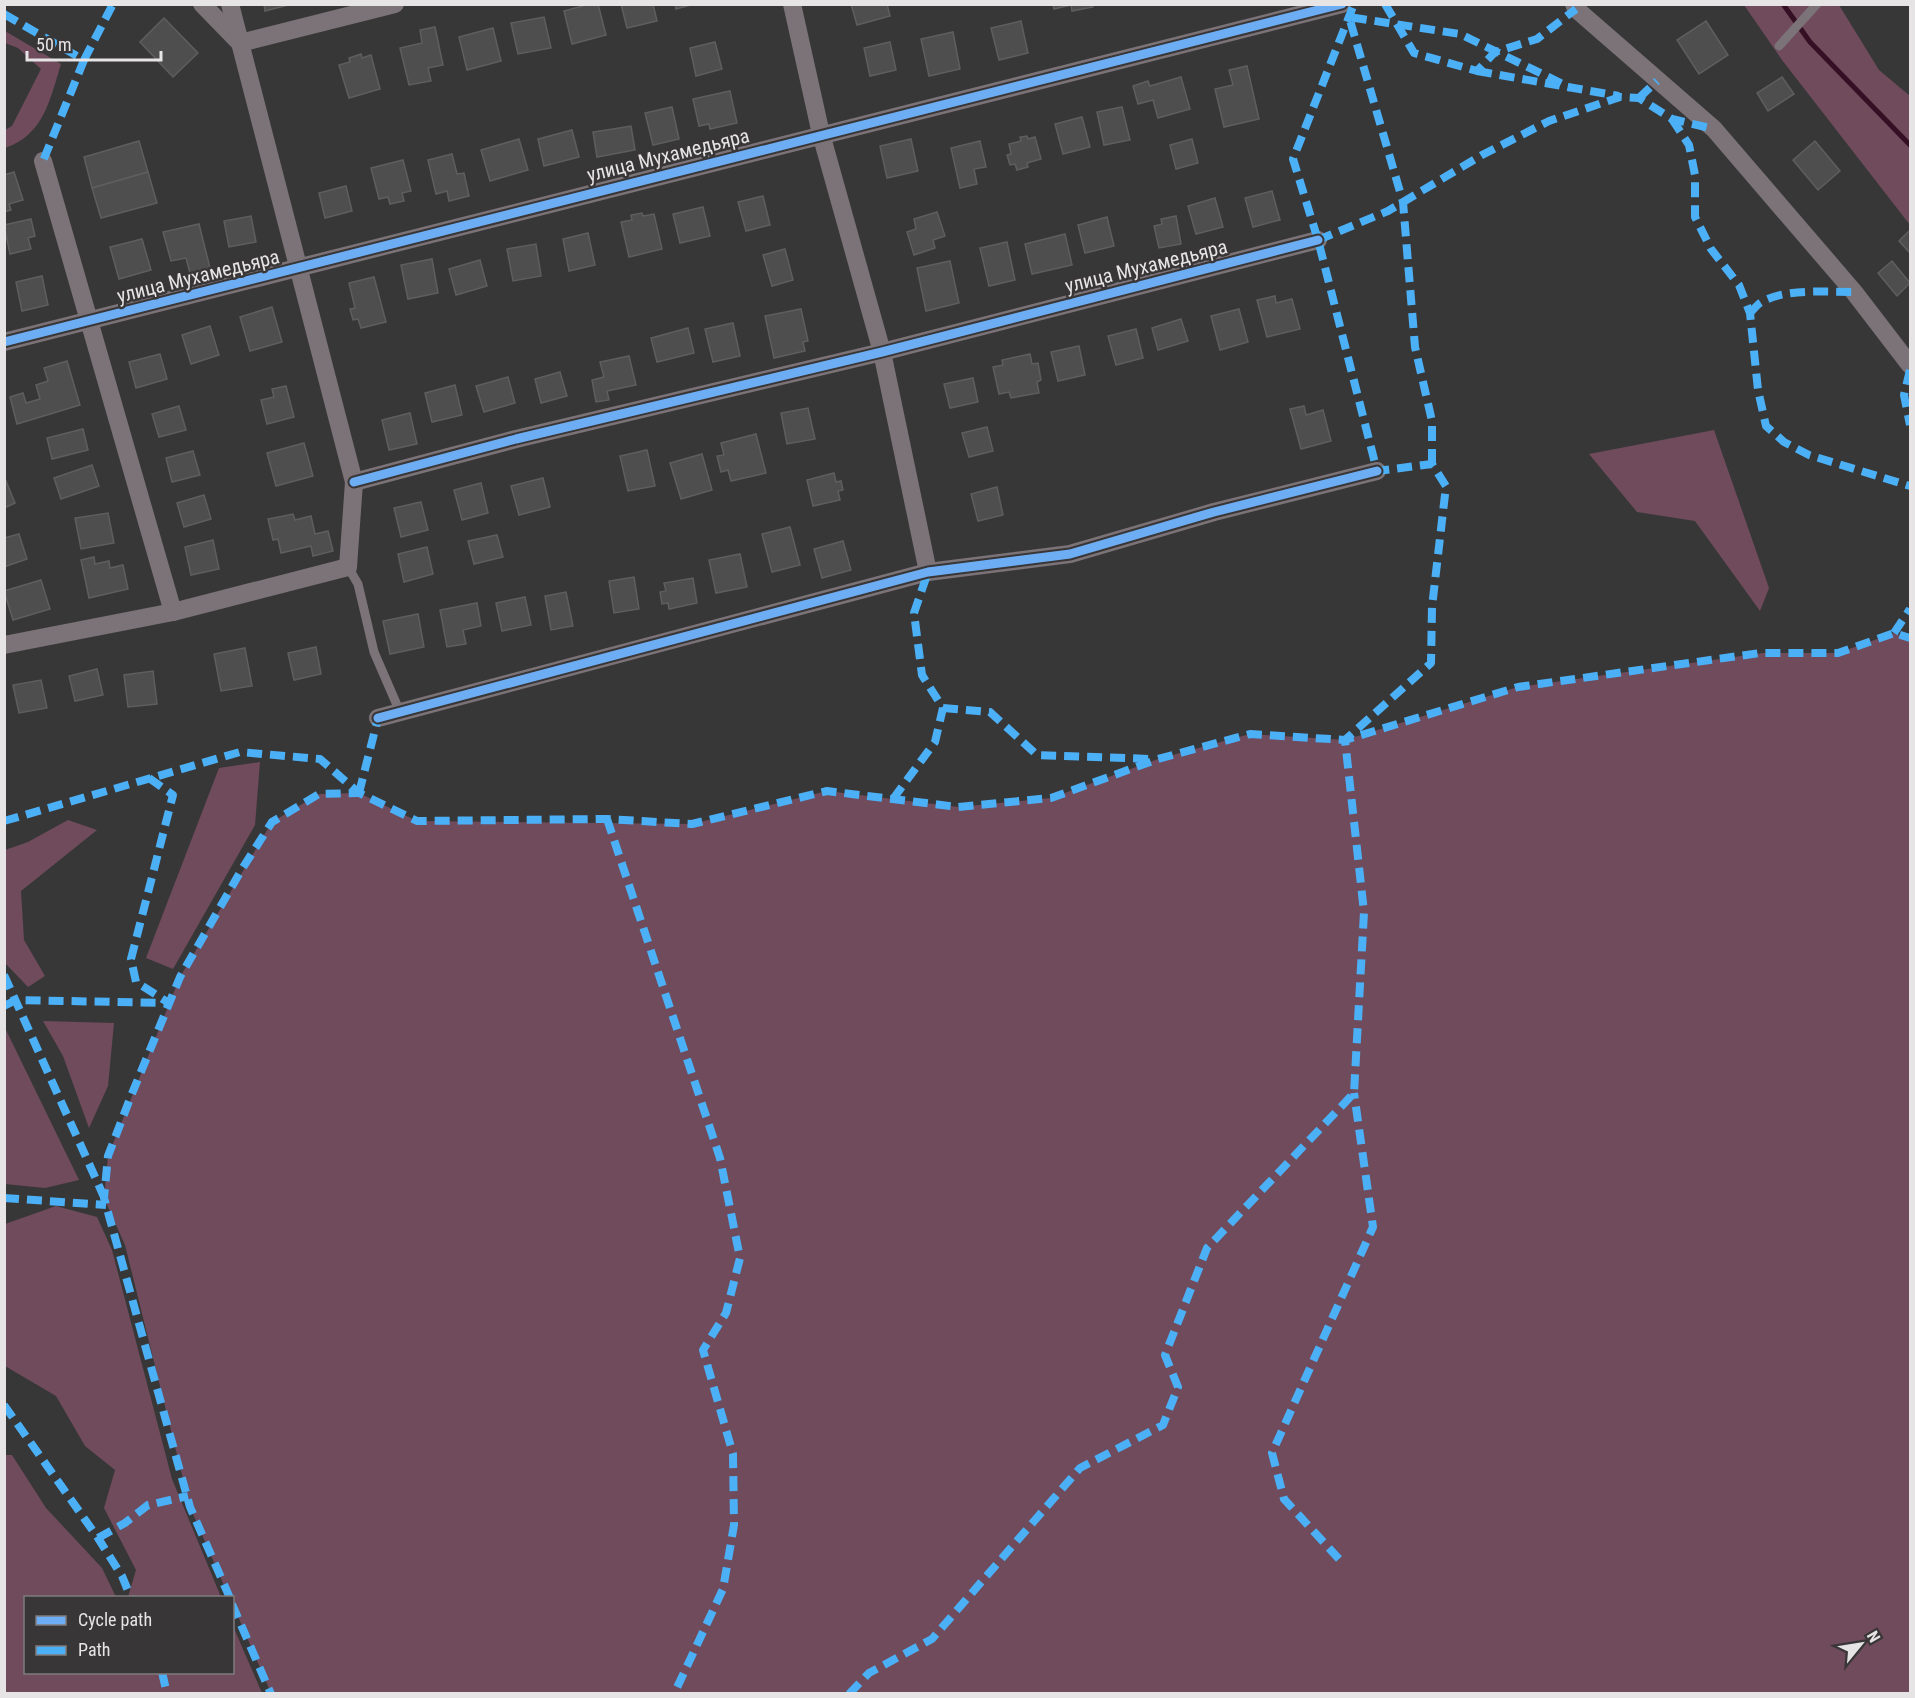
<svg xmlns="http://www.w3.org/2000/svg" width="1915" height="1698" font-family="'Roboto Condensed',sans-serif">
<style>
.green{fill:#6f4b5c}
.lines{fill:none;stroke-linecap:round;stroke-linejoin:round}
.stream{stroke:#351025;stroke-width:5}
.building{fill:#4f4e4e;stroke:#5f5e5e;stroke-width:1.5}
.lane{stroke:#7b7377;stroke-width:9}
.street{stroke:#7b7377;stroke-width:18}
.quiet{stroke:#4cb0f7;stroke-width:8;stroke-dasharray:15 8;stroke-linecap:butt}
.cycleway-casing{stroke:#393637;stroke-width:13}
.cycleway{stroke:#6dadf4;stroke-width:9}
.labels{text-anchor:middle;stroke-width:5;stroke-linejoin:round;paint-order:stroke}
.street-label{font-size:20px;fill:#e6e4e5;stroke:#393637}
</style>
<rect width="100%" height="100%" fill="#383737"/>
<!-- green -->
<g class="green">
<path d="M1744,5H1839L1879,70L1910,96V225L1782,60Z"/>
<path d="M5,31L61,64C50,99 44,135 5,148V130L12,126L41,69L18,48L5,43Z"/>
<path d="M1714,430L1769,588L1760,611L1695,521L1637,512L1589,454Z"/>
<path d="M1894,633L1910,638V1693H271L233,1605L232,1598L229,1597L190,1507L125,1245L104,1198L108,1156L180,977L272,822L319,794L359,793L417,821L692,824L827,791L958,807L1051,798L1158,759L1250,734L1345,740L1518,687L1763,653H1838Z"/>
<path d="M260,762L255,825L173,969L146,958L219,768Z"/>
<path d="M68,820L97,830L21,891L24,940L45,976L28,987L6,964L5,961V850L28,842Z"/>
<path d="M43,1021L114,1023L108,1086L89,1128L63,1056Z"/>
<path d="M5,1030H6L79,1180L45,1188L5,1184Z"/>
<path d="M56,1206L97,1217L112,1250L172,1479L221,1597H128L136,1570L104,1508L115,1470L85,1446L56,1396L5,1366V1224Z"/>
<path d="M5,1455H12L46,1508L102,1568L116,1597L26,1598V1672H232L233,1626L262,1693H5Z"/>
</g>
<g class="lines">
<!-- stream -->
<path class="stream" d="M1783,4L1810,42L1910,145"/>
</g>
<!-- building -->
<g class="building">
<path d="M264,4H292L265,11Z"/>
<path d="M590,4H598L606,35L572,44L564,11Z"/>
<path d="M621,4H653L657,21L627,28Z"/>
<path d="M675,4H694L676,9Z"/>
<path d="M851,4H887L890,16L857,25Z"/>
<path d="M1053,4H1093V7L1072,11L1071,5L1054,9Z"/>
<path d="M544,17L551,48L518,54L511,23Z"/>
<path d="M164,18L198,53L173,77L140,42Z"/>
<path d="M1021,21L1028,53L999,60L991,28Z"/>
<path d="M1706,21L1728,55L1699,74L1677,40Z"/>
<path d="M435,27L443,65L428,68L431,81L409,85L400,48L422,43L420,30Z"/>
<path d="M493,28L501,61L467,70L459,37Z"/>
<path d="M953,32L960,69L929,76L921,39Z"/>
<path d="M715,42L722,69L696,76L690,48Z"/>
<path d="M890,42L896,70L870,76L864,48Z"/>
<path d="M361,54L362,58L371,55L380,89L349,98L339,65L350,62L349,58Z"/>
<path d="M1247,66L1259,119L1224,127L1215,89L1233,85L1229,70Z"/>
<path d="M1181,77L1190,109L1158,118L1153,100L1138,104L1133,86L1148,81L1150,86Z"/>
<path d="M1782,77L1794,94L1768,111L1757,93Z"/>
<path d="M730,91L737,123L710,129L709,124L699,126L693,99Z"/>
<path d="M672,107L679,139L653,145L645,113Z"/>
<path d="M1122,107L1130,140L1104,145L1097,112Z"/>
<path d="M1082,117L1090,147L1063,154L1055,124Z"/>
<path d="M631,126L635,150L597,157L593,132Z"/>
<path d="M572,130L579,157L544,166L538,139Z"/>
<path d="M1027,136L1028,139L1035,137L1041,159L1027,163L1028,167L1017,170L1015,164L1010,165L1007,155L1011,154L1009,144L1021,141L1020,137Z"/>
<path d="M519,139L528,170L490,181L481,150Z"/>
<path d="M911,139L918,171L887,178L880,146Z"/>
<path d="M1192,139L1198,163L1176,169L1170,145Z"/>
<path d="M139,141L148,172L92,188L84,157Z"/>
<path d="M980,141L986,167L974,169L977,184L960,188L951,148Z"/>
<path d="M1815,141L1840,171L1818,190L1793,160Z"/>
<path d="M452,154L457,174L464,173L469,196L449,201L447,191L436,194L428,160Z"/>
<path d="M403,160L411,191L402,193L404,201L390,204L388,197L379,199L371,168Z"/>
<path d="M14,172L23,200L9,204L11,210L4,212V175Z"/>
<path d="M148,172L157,203L101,218L92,188Z"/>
<path d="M346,186L352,211L325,218L319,193Z"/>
<path d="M1272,191L1280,220L1253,227L1245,198Z"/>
<path d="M763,196L770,225L746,231L738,202Z"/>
<path d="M1215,198L1223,227L1196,234L1188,206Z"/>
<path d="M703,207L710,236L680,243L673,214Z"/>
<path d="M937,212L945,236L933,240L935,248L914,255L907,232L916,229L914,219Z"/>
<path d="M642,213L643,216L654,214L662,249L629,257L621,222L632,220L631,215Z"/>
<path d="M251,216L256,242L229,247L224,221Z"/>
<path d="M1176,216L1181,244L1159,248L1154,226L1162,224L1161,219Z"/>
<path d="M1107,217L1114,246L1085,253L1078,225Z"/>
<path d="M31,219L35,236L28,238L31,249L10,254L4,225Z"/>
<path d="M199,224L210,268L190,273L186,258L171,261L163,232Z"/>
<path d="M1910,230V253L1899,241Z"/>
<path d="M588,233L595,265L569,271L563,239Z"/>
<path d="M1065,234L1072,265L1032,274L1025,244Z"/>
<path d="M142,239L151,270L119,279L110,247Z"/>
<path d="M1007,242L1015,280L989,286L980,248Z"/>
<path d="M536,244L541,276L513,281L507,249Z"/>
<path d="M785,249L793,280L772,286L763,255Z"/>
<path d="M432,259L438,293L408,299L401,265Z"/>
<path d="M480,260L487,286L456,295L449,269Z"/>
<path d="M950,261L959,303L926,311L917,268Z"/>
<path d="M1892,261L1910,283L1897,296L1878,273Z"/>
<path d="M42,276L48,305L22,311L16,282Z"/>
<path d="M374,277L386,322L361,328L358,319L353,320L350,309L355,308L349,283Z"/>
<path d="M1275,296L1276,303L1292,299L1300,329L1267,337L1257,300Z"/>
<path d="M272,307L282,342L250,351L240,317Z"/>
<path d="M801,309L808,341L803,342L805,351L774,358L765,316Z"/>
<path d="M1239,309L1248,342L1220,350L1211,316Z"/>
<path d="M1181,319L1188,341L1158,350L1152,328Z"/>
<path d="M733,323L740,356L713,362L705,329Z"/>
<path d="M210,326L219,355L191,364L182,335Z"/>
<path d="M688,328L694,353L657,362L651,338Z"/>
<path d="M1136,329L1143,358L1116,365L1108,336Z"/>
<path d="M1079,346L1085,375L1058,381L1051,352Z"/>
<path d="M160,354L167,379L136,388L129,362Z"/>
<path d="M1030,354L1032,364L1038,363L1041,380L1037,382L1039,393L1011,398L1009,392L999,394L993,367L1003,365L1002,360Z"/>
<path d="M629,356L636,385L607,391L609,400L596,402L592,380L604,377L600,362Z"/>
<path d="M67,361L80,405L17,424L10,397L23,393L26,403L40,399L36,385L48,381L44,368Z"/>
<path d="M560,372L567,396L541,403L535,379Z"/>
<path d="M508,377L515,403L484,412L476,386Z"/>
<path d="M973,378L978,402L950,408L944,384Z"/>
<path d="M455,385L462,415L432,422L425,393Z"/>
<path d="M286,386L294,417L267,424L261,400L274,397L272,389Z"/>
<path d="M179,406L186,430L159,437L152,414Z"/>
<path d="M1304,406L1306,415L1323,410L1331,441L1301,449L1290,409Z"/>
<path d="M808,408L815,439L787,444L781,413Z"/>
<path d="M410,413L417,444L389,450L382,420Z"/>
<path d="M987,427L993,451L969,457L962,433Z"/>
<path d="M83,429L88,450L52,459L47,438Z"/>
<path d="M756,434L766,473L731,481L728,470L721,472L717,456L724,455L721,443Z"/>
<path d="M304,443L313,476L276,486L267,453Z"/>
<path d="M647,450L655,486L628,491L620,456Z"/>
<path d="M193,451L200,475L172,482L166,458Z"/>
<path d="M702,454L712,490L681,499L670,463Z"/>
<path d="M92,465L99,486L61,499L54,478Z"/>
<path d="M834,473L836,482L841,481L843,490L838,491L840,500L813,506L807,480Z"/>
<path d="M543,478L550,507L519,515L511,486Z"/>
<path d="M6,481L15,503L4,508V482Z"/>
<path d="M481,483L488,513L462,520L454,490Z"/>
<path d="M997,487L1003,515L978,521L971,494Z"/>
<path d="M204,495L211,519L184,527L177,503Z"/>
<path d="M421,502L428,530L401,537L394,508Z"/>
<path d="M108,513L114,543L81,549L75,518Z"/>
<path d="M293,514L295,520L311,516L315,534L328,531L333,551L313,556L311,546L281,553L278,539L273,540L268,519Z"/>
<path d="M790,527L800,565L772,572L762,534Z"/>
<path d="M19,534L27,559L4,567V538Z"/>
<path d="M497,535L503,557L474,564L468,541Z"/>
<path d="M213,540L219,569L191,575L185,547Z"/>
<path d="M843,541L851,570L822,578L814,549Z"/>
<path d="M427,547L433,574L404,582L398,554Z"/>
<path d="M740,554L747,587L716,593L709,560Z"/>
<path d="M94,557L95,564L109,561L110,568L123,565L128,589L89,598L81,560Z"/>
<path d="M634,577L639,609L614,613L609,581Z"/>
<path d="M693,578L697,603L669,609L668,603L662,604L660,592L666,591L664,583Z"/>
<path d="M41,580L50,609L13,620L4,591Z"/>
<path d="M566,592L573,626L551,630L545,596Z"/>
<path d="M525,597L531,625L502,631L496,603Z"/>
<path d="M477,603L481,626L463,630L466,644L447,647L440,610Z"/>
<path d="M418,614L424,647L390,654L383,621Z"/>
<path d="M316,647L321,674L294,680L288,653Z"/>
<path d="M245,648L252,686L221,691L214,654Z"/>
<path d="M97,669L103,695L75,701L69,676Z"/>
<path d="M153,671L157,704L128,707L124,675Z"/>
<path d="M41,680L47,708L19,713L13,685Z"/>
</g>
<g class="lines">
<!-- lane -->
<g class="lane">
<path d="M1779,46L1817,4"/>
<path d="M348,567L358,584L374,652L400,712"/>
</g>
<!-- street -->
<g class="street">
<path d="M202,4L240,43L395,4"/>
<path d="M792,4L821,134L882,352L928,572"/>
<path d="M1574,4L1576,9L1714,129L1854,292L1910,365"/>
<path d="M43,161L173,612"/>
<path d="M4,342L1342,4"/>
<path d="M354,482L516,439L882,352L1318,240"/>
<path d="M4,645L173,612L348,567L354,482L230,4"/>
<path d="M378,718L928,572L1070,554L1214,512L1377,471"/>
</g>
<!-- quiet -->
<g class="quiet">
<path d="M1385,4L1414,53L1477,71L1495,52L1537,39L1576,9"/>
<path d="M4,14L84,60L43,161"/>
<path d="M84,60L113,4"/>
<path d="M1477,71L1619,96"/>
<path d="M1639,98L1657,81"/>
<path d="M1672,119L1689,145L1695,175V217L1711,249L1739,285L1750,313L1758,390L1766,426L1784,442L1809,455L1910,486"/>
<path d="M1318,240L1388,211L1482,155L1549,121L1620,97L1639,98L1672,119L1714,129"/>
<path d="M1750,313C1753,310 1757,305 1760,303C1783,288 1828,292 1854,292"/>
<path d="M1910,370L1904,395L1910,425"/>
<path d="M1432,464V421L1415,347L1403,202L1349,17L1460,34L1571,88"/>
<path d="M1894,633L1910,609"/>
<path d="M943,708L990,712L1037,755L1151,759"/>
<path d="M149,778L173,795L131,959L136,982L169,1003"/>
<path d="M359,793L378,718"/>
<path d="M893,799L935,742L943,708L922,675L914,613L928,572"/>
<path d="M607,819L720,1158L740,1258L726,1313L703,1350L733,1454L734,1525L723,1589L674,1694"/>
<path d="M4,821L240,752L320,759L359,793L417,821L607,819L692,824L827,791L958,807L1051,798L1158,759L1250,734L1345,740L1518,687L1760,653H1838L1894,633L1910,638"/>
<path d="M4,975L104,1197"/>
<path d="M4,1006L16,1000L169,1003"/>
<path d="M4,1198L106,1205"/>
<path d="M4,1405L98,1538L122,1576L131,1598"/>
<path d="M98,1538L125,1523L148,1505L188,1496"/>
<path d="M1339,1559L1284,1499L1272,1453L1373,1227L1354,1093"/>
<path d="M230,1598L190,1507L106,1205L104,1198L108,1156L131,1096L180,977L242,869L272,822L319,794L359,793"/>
<path d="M232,1604L271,1694"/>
<path d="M162,1672L167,1694"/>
<path d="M849,1694L869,1673L932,1639L1080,1468L1163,1425L1178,1387L1165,1355L1207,1248L1354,1093L1364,912L1345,740L1431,663L1432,607L1446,486L1432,464L1377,471L1318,240L1293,159L1354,4"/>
</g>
<defs>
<g id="cycleway">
<path d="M4,342L1342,4"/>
<path d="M354,482L516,439L882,352L1318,240"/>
<path d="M378,718L928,572L1070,554L1214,512L1377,471"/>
</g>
</defs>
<!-- cycleway casing -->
<use href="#cycleway" class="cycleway-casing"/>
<!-- cycleway -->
<use href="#cycleway" class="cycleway"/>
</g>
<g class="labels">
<!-- street labels -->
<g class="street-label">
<text transform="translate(668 155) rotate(-14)" y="7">улица Мухамедьяра</text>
<text transform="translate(1146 266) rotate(-14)" y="7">улица Мухамедьяра</text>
<text transform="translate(198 276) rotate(-14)" y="7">улица Мухамедьяра</text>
</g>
</g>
<!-- border -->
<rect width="1915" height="1698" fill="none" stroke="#e6e4e5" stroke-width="12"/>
<!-- legend -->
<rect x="24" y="1596" width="210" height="78" fill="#393637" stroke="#7e7c7d" stroke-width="1.5"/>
<rect x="36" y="1616" width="30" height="9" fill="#6dadf4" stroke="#7e7c7d" stroke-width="1.5"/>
<text x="78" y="1626" font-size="18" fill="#e6e4e5">Cycle path</text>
<rect x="36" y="1646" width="30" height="9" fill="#4cb0f7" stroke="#7e7c7d" stroke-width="1.5"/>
<text x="78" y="1656" font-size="18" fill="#e6e4e5">Path</text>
<!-- north arrow -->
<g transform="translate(1861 1644) rotate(60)" stroke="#393637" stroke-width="4.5" paint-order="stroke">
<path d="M0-4.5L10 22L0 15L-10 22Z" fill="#e6e4e5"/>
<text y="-9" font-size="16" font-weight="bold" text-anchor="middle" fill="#e6e4e5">N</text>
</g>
<!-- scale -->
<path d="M27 51v9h134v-9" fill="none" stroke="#e6e4e5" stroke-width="3"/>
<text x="36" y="51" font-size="18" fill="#e6e4e5" stroke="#393637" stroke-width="4.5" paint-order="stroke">50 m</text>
</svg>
